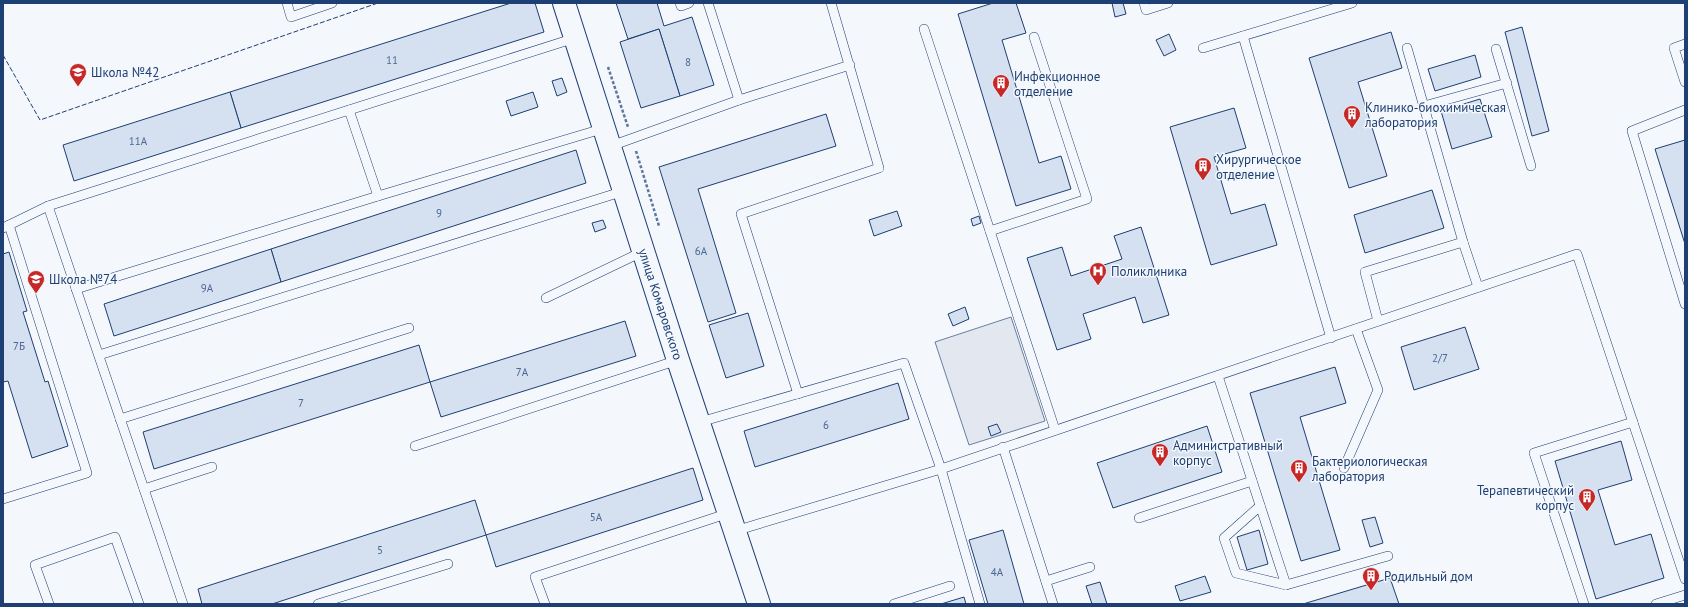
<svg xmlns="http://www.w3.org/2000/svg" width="1688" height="607" font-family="'PT Sans',sans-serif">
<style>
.parking{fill:#e3e8f0;stroke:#687fa3}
.building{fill:#d5e0f0;stroke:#1d3f73}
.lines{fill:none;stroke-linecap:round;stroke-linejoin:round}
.lane-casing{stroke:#1d3f73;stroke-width:10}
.secondary-casing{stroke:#1d3f73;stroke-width:24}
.path{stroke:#5e769c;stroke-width:2.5;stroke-dasharray:3 2;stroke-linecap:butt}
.lane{stroke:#f4f7fb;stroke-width:9}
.secondary{stroke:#f4f7fb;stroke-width:22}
.fence{stroke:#1d3f73;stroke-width:1;stroke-dasharray:5 2;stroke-linecap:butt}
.labels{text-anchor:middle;stroke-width:3;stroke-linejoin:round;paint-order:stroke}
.number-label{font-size:11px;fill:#4b6792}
.poi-label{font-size:13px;fill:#1d3f73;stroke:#f4f7fb;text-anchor:start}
.street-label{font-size:13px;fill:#1d3f73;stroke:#f4f7fb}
</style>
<rect width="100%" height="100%" fill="#f4f7fb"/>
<!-- parking -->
<path class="parking" d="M1011,317L1045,421L969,445L935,342Z"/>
<!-- building -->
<g class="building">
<path d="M511,3H535L544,32L241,128L230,92Z"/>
<path d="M616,3H657L664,26L692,17L714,85L680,96L659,29L628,39Z"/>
<path d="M993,3H1016L1026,33L1002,40L1039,163L1061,156L1071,189L1016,206L958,14Z"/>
<path d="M1112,3H1123L1126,14L1115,17Z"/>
<path d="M1522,27L1549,131L1532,136L1505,32Z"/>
<path d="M659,29L680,96L641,108L620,42Z"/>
<path d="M1391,32L1402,68L1358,82L1387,176L1349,188L1309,58Z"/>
<path d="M1169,34L1176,50L1164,56L1156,40Z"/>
<path d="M1475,55L1481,77L1435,91L1428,69Z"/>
<path d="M562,78L567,92L557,96L552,81Z"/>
<path d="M230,92L241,128L74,181L63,145Z"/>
<path d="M533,92L538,107L511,116L506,101Z"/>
<path d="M1480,99L1492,137L1452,149L1441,111Z"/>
<path d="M1234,108L1246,148L1214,157L1231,214L1265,204L1277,245L1211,265L1170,127Z"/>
<path d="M826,114L836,146L698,189L736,313L708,322L659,167Z"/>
<path d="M1685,140V244L1655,149Z"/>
<path d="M576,150L586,183L281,282L271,249Z"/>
<path d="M1432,190L1444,228L1365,253L1354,215Z"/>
<path d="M897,211L902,226L874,236L869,220Z"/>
<path d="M979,216L981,223L973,226L971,219Z"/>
<path d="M603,220L606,228L595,232L592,223Z"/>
<path d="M1141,227L1169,315L1143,323L1135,297L1083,314L1091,339L1057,350L1027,258L1062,247L1071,276L1122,259L1114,236Z"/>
<path d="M271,249L281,282L114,336L104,304Z"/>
<path d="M9,252L27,311L23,312L45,382L48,381L68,446L32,458L8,381L3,382V254Z"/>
<path d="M965,307L969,319L953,326L948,314Z"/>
<path d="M748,313L764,366L726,378L709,325Z"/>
<path d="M625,321L636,356L441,417L430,382Z"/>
<path d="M1465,327L1479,369L1414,390L1401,347Z"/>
<path d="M419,345L430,382L154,469L143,432Z"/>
<path d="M1335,367L1346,403L1300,417L1340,550L1301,561L1250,393Z"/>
<path d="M898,383L909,419L755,467L744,431Z"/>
<path d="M997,424L1001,432L991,436L988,427Z"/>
<path d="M1207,426L1222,472L1113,508L1097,463Z"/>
<path d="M1621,441L1632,480L1598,490L1615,545L1651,534L1664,578L1596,599L1555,461Z"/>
<path d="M693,468L703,500L496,567L486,535Z"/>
<path d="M475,500L486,535L272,604H202L198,589Z"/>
<path d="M1375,517L1383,543L1370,547L1362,520Z"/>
<path d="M1003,530L1024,604H988L969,540Z"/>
<path d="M1259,530L1268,564L1247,570L1237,537Z"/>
<path d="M1205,576L1211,592L1180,601L1175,586Z"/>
<path d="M1390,578L1399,604H1303Z"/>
<path d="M1100,582L1107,604H1092L1086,586Z"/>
<path d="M964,597L966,604H941Z"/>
</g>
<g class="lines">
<defs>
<g id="lane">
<path d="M287,3L291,17L332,3"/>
<path d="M680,3L681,6L689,3"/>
<path d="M708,3L739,100"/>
<path d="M1144,3L1146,10L1168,3"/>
<path d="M924,29L1055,430"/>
<path d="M1243,36L1331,338"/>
<path d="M1685,44L1674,48L1685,82"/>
<path d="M1203,48L1352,3"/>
<path d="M1407,48L1463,242L1478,287"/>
<path d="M1496,49L1531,166"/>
<path d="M1424,106L1507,83"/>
<path d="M349,110L378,196"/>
<path d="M1685,110L1632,131L1685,304"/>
<path d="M611,146L739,100L850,65"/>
<path d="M48,206L183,604"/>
<path d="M3,228L48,206L575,38"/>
<path d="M990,231L1087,199L1034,37"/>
<path d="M76,289L378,196L605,128"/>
<path d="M546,298L644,251"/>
<path d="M1378,321L1365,272L1463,242"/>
<path d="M99,355L624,191"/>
<path d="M1218,376L1286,585L1388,556"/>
<path d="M798,394L741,214L879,168L831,3"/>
<path d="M120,419L409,328"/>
<path d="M700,422L904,363L941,469L980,604"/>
<path d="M415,446L678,360"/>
<path d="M1003,447L1053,604"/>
<path d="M1344,468L1378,390L1356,329"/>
<path d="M144,489L212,467"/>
<path d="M3,499L87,473L9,225"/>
<path d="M1260,506L1224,538L1236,573L1286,585"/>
<path d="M1139,518L1252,481"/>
<path d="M735,531L941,469L1577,254L1685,579"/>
<path d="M1046,581L1090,567"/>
<path d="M49,604L35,565L115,537L139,604"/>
<path d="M318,604L448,564"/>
<path d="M545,604L535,577L729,513"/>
<path d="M894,604L950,586"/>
<path d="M1584,604L1534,453L1633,422"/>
<path d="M1656,604L1685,595"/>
</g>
<path id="secondary" d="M564,3L678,360L759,604"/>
</defs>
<!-- lane casing -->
<use href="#lane" class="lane-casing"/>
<!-- secondary casing -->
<use href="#secondary" class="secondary-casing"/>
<!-- path -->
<g class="path">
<path d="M608,67L628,127"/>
<path d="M636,151L659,226"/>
</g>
<!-- lane -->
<use href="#lane" class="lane"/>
<!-- secondary -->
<use href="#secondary" class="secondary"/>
<!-- fence -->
<path class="fence" d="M3,55L40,120L378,3"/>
</g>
<!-- icons -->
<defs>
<symbol id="school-pin" viewBox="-11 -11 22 30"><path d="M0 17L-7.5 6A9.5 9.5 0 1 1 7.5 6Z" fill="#c62828" stroke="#f4f7fb"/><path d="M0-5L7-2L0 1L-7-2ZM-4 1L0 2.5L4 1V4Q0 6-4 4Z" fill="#fff"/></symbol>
<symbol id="building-pin" viewBox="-11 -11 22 30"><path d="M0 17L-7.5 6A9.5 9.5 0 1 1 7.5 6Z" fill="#c62828" stroke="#f4f7fb"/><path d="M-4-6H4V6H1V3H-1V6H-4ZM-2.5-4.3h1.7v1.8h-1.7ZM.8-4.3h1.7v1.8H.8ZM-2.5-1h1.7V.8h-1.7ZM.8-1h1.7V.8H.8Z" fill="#fff"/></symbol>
<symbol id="hospital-pin" viewBox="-11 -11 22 30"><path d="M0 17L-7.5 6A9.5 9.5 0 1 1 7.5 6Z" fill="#c62828" stroke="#f4f7fb"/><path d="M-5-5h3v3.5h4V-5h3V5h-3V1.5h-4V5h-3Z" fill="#fff"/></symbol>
</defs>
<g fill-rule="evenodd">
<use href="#school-pin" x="68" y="62" width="20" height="27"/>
<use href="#building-pin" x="991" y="73" width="20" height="27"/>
<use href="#building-pin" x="1342" y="104" width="20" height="27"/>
<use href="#building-pin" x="1193" y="156" width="20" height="27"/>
<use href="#hospital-pin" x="1088" y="261" width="20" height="27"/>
<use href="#school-pin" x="26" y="269" width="20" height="27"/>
<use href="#building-pin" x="1150" y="442" width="20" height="27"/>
<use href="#building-pin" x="1289" y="458" width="20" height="27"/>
<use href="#building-pin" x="1577" y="487" width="20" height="27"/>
<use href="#building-pin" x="1361" y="566" width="20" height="27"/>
</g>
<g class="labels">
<!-- number labels -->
<g class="number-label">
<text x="392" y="64">11</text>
<text x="688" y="66">8</text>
<text x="138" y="145">11А</text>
<text x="439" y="217">9</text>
<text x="701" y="255">6А</text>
<text x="207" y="292">9А</text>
<text x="19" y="350">7Б</text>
<text x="1440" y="362">2/7</text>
<text x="522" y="376">7А</text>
<text x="301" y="407">7</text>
<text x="826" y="429">6</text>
<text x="596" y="521">5А</text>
<text x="380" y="554">5</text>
<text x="997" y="576">4А</text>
</g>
<!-- poi labels -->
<g class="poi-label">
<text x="91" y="77">Школа №42</text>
<text x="1014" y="81">Инфекционное<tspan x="1014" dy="15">отделение</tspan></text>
<text x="1365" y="112">Клинико-биохимическая<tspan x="1365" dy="15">лаборатория</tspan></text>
<text x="1216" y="164">Хирургическое<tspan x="1216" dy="15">отделение</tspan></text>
<text x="1111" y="276">Поликлиника</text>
<text x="49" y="284">Школа №74</text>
<text x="1173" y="450">Административный<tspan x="1173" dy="15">корпус</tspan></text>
<text x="1312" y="466">Бактериологическая<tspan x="1312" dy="15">лаборатория</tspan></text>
<text x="1574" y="495" text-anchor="end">Терапевтический<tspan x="1574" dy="15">корпус</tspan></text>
<text x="1384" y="581">Родильный дом</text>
</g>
<!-- street labels -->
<g class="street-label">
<text transform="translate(661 304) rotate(72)" y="5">улица Комаровского</text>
</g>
</g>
<!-- border -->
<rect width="1688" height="607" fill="none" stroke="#1d3f73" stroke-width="8"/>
</svg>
